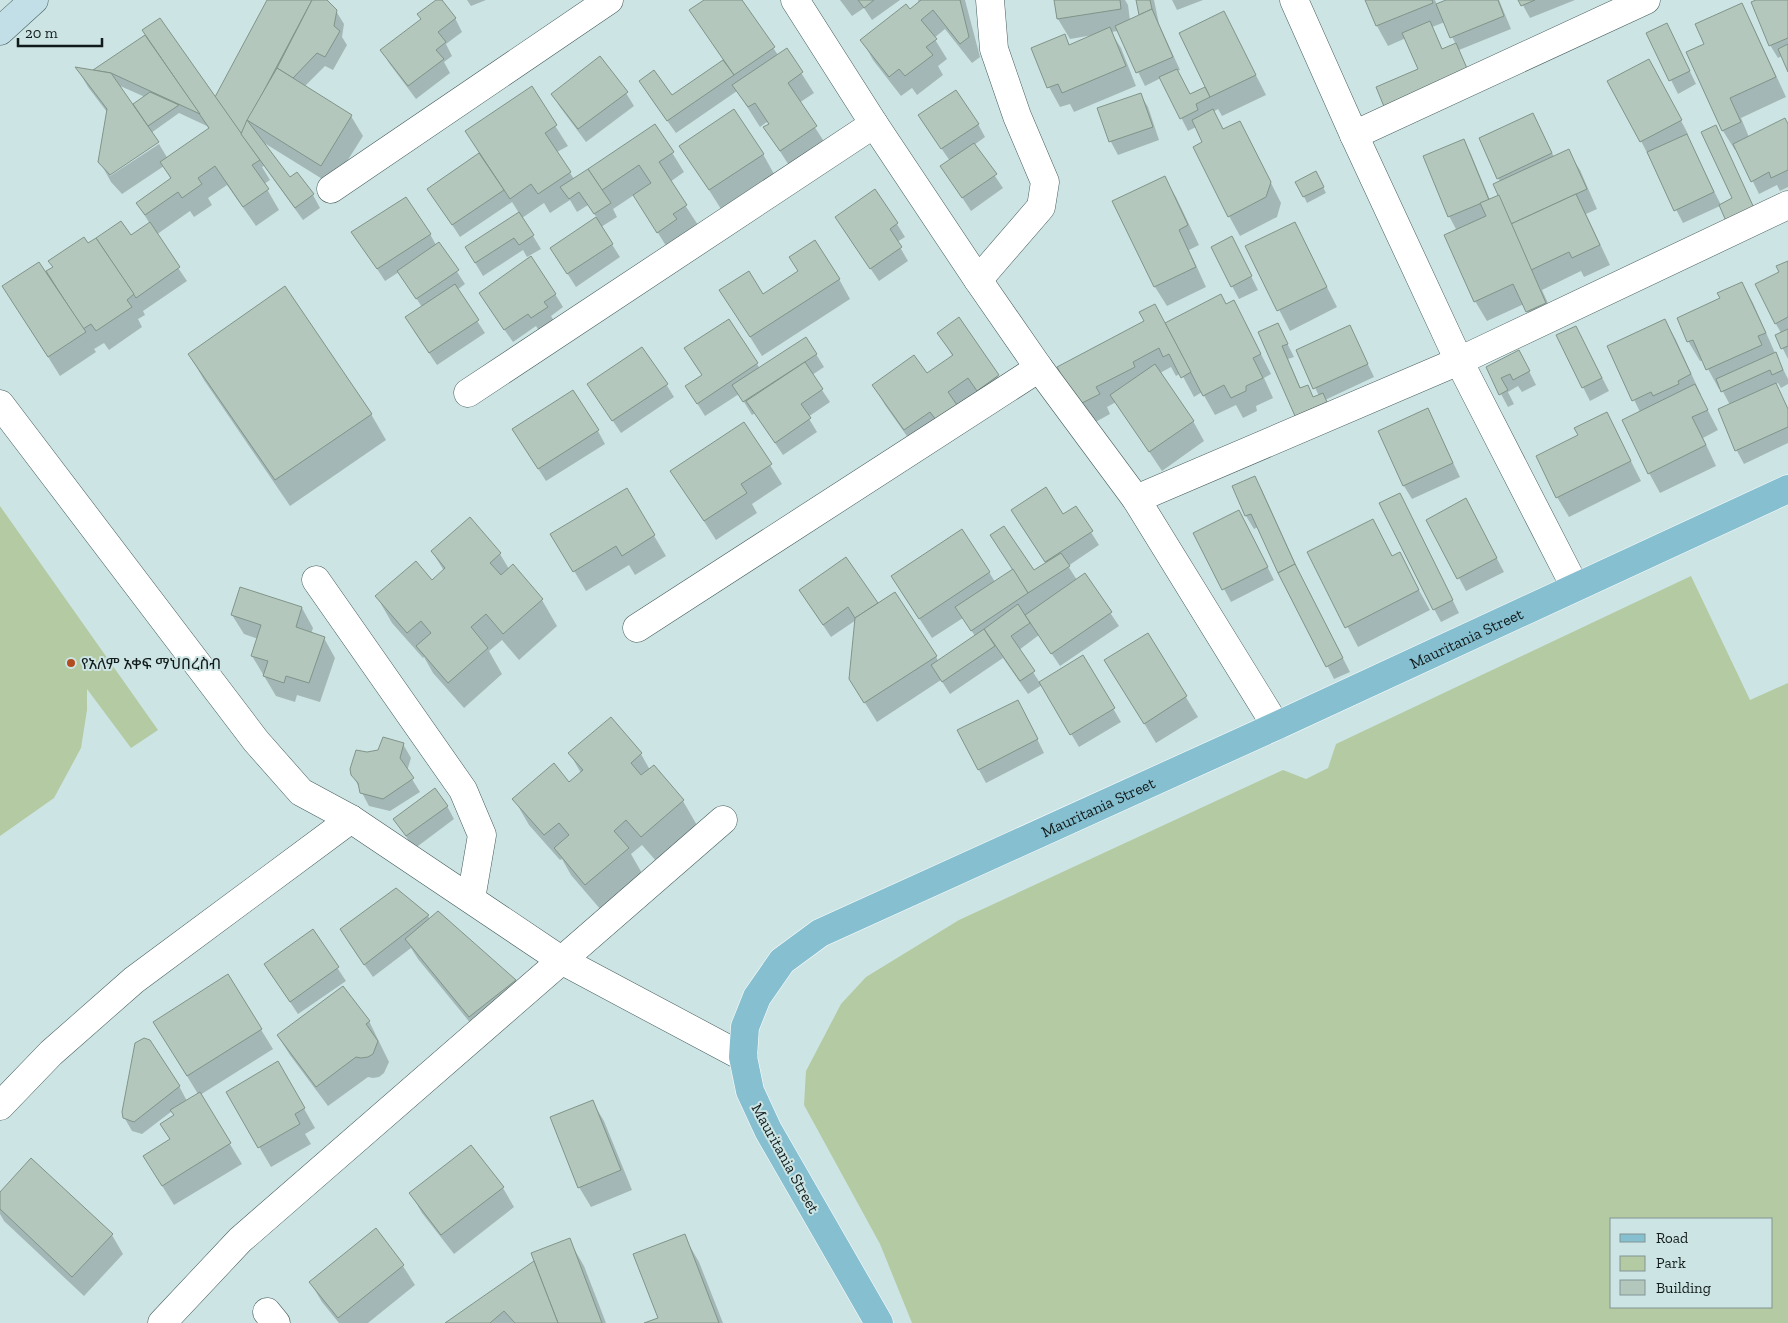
<svg xmlns="http://www.w3.org/2000/svg" width="1788" height="1323" font-family="'Zilla Slab','Noto Sans Ethiopic',serif">
<style>
.green{fill:#b4caa3;fill-rule:evenodd}
.shadow{fill:#0003;fill-rule:evenodd}
.building{fill:#b3c7bc;stroke:#819489}
.lines{fill:none;stroke-linecap:round;stroke-linejoin:round}
.street-casing{stroke:#465c5b;stroke-width:29}
.secondary-casing{stroke:#465c5b;stroke-width:29}
.primary-casing{stroke:#fff;stroke-width:29}
.street{stroke:#fff;stroke-width:28}
.secondary{stroke:#c2dfe7;stroke-width:28}
.primary{stroke:#85bfd0;stroke-width:28}
.poi-dot{fill:#b34d20;stroke:#cce5e4;stroke-width:2}
.labels{text-anchor:middle;stroke-width:4;stroke-linejoin:round;paint-order:stroke}
.street-label{font-size:16px;fill:#121b1b;stroke:#cce5e4}
.poi-label{font-size:16px;fill:#121b1b;stroke:#cce5e4;text-anchor:start}
</style>
<rect width="100%" height="100%" fill="#cce5e4"/>
<!-- green -->
<g class="green">
<path d="M0,506L158,730L131,748L87,689V710L81,748L54,798L0,836Z"/>
<path d="M1691,576L1750,700L1788,683V1323H912L880,1244L804,1105L806,1071L841,1004L866,977L959,920L1283,770L1306,779L1328,768L1336,744ZM1612,1219H1772V1307H1612Z"/>
</g>
<!-- shadow -->
<g class="shadow">
<path d="M268,0H326L336,11L344,24L342,37L347,45L333,70L325,66L304,87L351,116L363,136L332,185L261,141L290,179L297,174L313,195L320,208L303,220L264,166L262,167L270,180L264,184L279,210L256,226L227,185L208,198L212,205L194,217L190,211L156,235L187,281L143,311L145,315L138,319L142,327L109,350L104,343L94,349L96,352L60,376L4,287L45,273L88,245L131,237L150,224L137,203L171,179L164,166L122,194L111,182L100,162L107,112L88,87L77,68L93,71L147,36L215,99ZM118,85L145,97L133,106ZM179,113L207,126L209,129L168,159L159,144L110,176V173L151,133Z"/>
<path d="M439,0H441L455,18L462,32L446,44L452,56L444,62L450,73L416,99L389,63L382,50L422,20Z"/>
<path d="M467,0H486L471,6Z"/>
<path d="M706,0H741L778,55L786,49L814,93L799,103L827,146L792,170L765,128L769,125L767,122L760,127L737,91L676,133L648,94L671,97L724,61L691,10Z"/>
<path d="M840,0H900L872,20L864,8L852,16Z"/>
<path d="M918,0H965L980,57L972,63L945,29L934,38L947,59L938,66L943,75L917,95L912,88L901,96L873,60L862,40L909,10L919,3Z"/>
<path d="M1055,0H1125L1128,5L1130,21L1141,16L1137,0H1154L1159,24L1180,70L1177,71L1190,96L1210,95L1234,32L1266,95L1222,116L1218,109L1213,112L1224,130L1251,143L1281,203L1277,217L1240,236L1229,216L1204,142L1196,127L1188,131L1161,78L1145,86L1118,31L1111,32L1121,48L1136,86L1074,112L1070,104L1060,107L1049,87L1064,36L1070,46L1093,35L1070,39L1058,19Z"/>
<path d="M1172,0H1203L1177,10Z"/>
<path d="M1366,0H1435L1437,5L1449,0H1499L1511,29L1459,50L1475,86L1419,70L1406,38L1388,46L1377,26ZM1445,22L1456,45L1443,50L1432,27Z"/>
<path d="M1520,0H1575L1530,18Z"/>
<path d="M1759,0H1788V69L1782,56L1778,58L1770,45Z"/>
<path d="M1741,5L1752,24L1786,97L1741,118L1749,137L1788,126V187L1780,191L1777,185L1759,194L1737,149L1735,150L1723,131L1688,53L1706,44Z"/>
<path d="M1648,34L1674,38L1696,84L1678,94Z"/>
<path d="M1656,73L1688,134L1686,135L1721,205L1734,199L1715,127L1760,221L1720,206L1683,223L1641,141Z"/>
<path d="M531,88L568,146L557,152L574,179L655,125L684,172L670,182L698,225L670,252L634,195L613,209L617,217L601,227L620,257L576,287L551,248L597,218L588,205L577,212L570,200L550,213L544,203L522,218L541,249L527,257L523,250L483,276L474,261L519,213L512,202L460,237L429,189L480,154L466,131Z"/>
<path d="M626,93L634,106L586,142L560,107L552,94Z"/>
<path d="M1140,94L1148,107L1159,140L1118,155L1111,142L1099,109Z"/>
<path d="M978,124L985,137L974,145L1003,188L971,211L942,167L950,161L928,129Z"/>
<path d="M1540,127L1554,157L1568,151L1580,170L1597,209L1586,214L1610,265L1584,277L1581,271L1542,290L1557,323L1538,331L1524,304L1487,321L1475,301L1457,231L1449,216L1464,140L1471,154L1490,200L1500,196V182L1480,139Z"/>
<path d="M681,146L763,154L774,174L721,209Z"/>
<path d="M1164,177L1176,197L1199,245L1189,250L1206,287L1167,306L1155,287L1114,201Z"/>
<path d="M1319,179L1326,193L1307,203L1297,182Z"/>
<path d="M897,224L905,237L897,242L908,261L879,281L844,230Z"/>
<path d="M1295,224L1337,307L1290,331L1247,247Z"/>
<path d="M353,232L430,234L436,245L439,244L465,284L457,290L485,333L437,365L414,331L422,307L399,272L385,281Z"/>
<path d="M1232,238L1258,290L1239,299L1232,286Z"/>
<path d="M1788,262V359L1776,335L1781,333L1776,324L1780,273Z"/>
<path d="M839,279L850,299L762,356L721,291L763,296Z"/>
<path d="M1742,283L1753,303L1775,353L1788,379V384L1781,388L1778,383L1775,384L1788,409V443L1744,464L1737,451L1719,409L1730,405L1721,388L1719,389L1703,360L1700,361L1688,341L1721,299Z"/>
<path d="M555,294L563,307L551,316L554,321L539,331L536,326L513,342L488,306Z"/>
<path d="M1226,305L1245,322L1271,374L1264,378L1273,398L1256,406L1257,411L1243,418L1236,405L1215,415L1202,392L1194,397L1181,373L1176,376L1171,367L1160,373L1193,421L1204,441L1162,471L1116,402L1107,407L1110,414L1090,425L1059,367L1165,324Z"/>
<path d="M959,319L998,376L1010,396L916,449L885,405L874,386L926,375L953,357L939,333Z"/>
<path d="M1665,320L1676,340L1701,395H1700L1718,430L1703,438L1716,466L1660,493L1649,473L1640,412L1608,347Z"/>
<path d="M1278,325L1294,357L1288,359L1301,389L1307,386L1314,398L1319,396L1298,351L1350,327L1374,377L1325,400L1330,408L1296,416L1260,333Z"/>
<path d="M1576,327L1609,391L1590,401L1557,336Z"/>
<path d="M189,354L371,414L386,440L290,506L204,380Z"/>
<path d="M816,354L824,367L812,375L830,402L808,417L817,432L783,455L755,413L752,415L739,394L705,416L695,400L703,376L693,362L757,364L760,369Z"/>
<path d="M1526,365L1536,385L1522,392L1518,386L1508,392L1514,404L1508,407L1487,368Z"/>
<path d="M666,384L674,397L621,433L597,397Z"/>
<path d="M1428,410L1460,477L1412,499L1404,486L1380,431Z"/>
<path d="M1607,414L1641,481L1569,517L1557,497L1580,436Z"/>
<path d="M598,431L605,444L546,481L521,442Z"/>
<path d="M770,465L782,484L752,504L757,513L716,540L672,472Z"/>
<path d="M1255,477L1262,490L1302,578L1350,672L1334,679L1258,527L1254,529L1246,516Z"/>
<path d="M627,490L666,556L635,575L629,565L586,591L564,554Z"/>
<path d="M1076,508L1099,545L1068,566L1077,580L1085,575L1119,626L1060,666L1039,635L1019,650L1040,683L1083,657L1121,722L1079,747L1042,685L1028,694L1003,658L950,694L941,680L877,722L850,679L856,620L831,637L800,591L846,559L878,604L936,656L938,661L975,636L963,618L932,638L892,577L989,572L995,582L1033,572L1046,563L1020,524L1063,516Z"/>
<path d="M1407,508L1459,613L1441,622L1434,609Z"/>
<path d="M1473,513L1504,572L1466,591L1428,520Z"/>
<path d="M1246,524L1274,580L1231,602L1224,589Z"/>
<path d="M432,551L500,554L509,569L513,566L542,600L557,626L519,660L502,640L489,651L502,674L464,708L433,673L424,657L423,658L392,623L377,597L432,582L444,571Z"/>
<path d="M1309,553L1392,557L1399,554L1430,610L1358,647Z"/>
<path d="M302,608L313,628L311,634L324,638L335,658L320,702L297,695L295,702L276,696L252,656L258,639L244,634L232,615Z"/>
<path d="M1148,635L1198,717L1156,743L1118,680Z"/>
<path d="M1025,714L1044,753L986,783L979,770Z"/>
<path d="M611,719L641,754L650,770L683,801L698,827L657,862L642,845L631,854L643,875L601,910L571,875L562,859L560,860L529,825L514,799L569,784L581,773L570,754Z"/>
<path d="M403,744L411,758L407,771L420,792L390,811L369,806L352,774L367,753Z"/>
<path d="M447,806L454,819L414,849L395,819Z"/>
<path d="M396,889L428,916L430,919L438,913L515,981L526,1001L481,1036L418,959L411,948L373,977L349,943Z"/>
<path d="M313,931L346,981L298,1014L265,965Z"/>
<path d="M228,976L273,1049L200,1095L242,1164L174,1205L156,1176L171,1140L175,1116L172,1111L142,1134L132,1131L124,1117L179,1086L187,1101L198,1094L166,1042Z"/>
<path d="M369,1021L389,1062L384,1073L379,1077L373,1078L368,1077L328,1106L290,1055L278,1036Z"/>
<path d="M278,1063L315,1128L305,1134L311,1144L271,1167L227,1092Z"/>
<path d="M592,1101L604,1121L632,1190L591,1207L579,1187L551,1118Z"/>
<path d="M503,1188L514,1207L454,1254L422,1213L411,1194Z"/>
<path d="M0,1193L112,1235L123,1254L84,1296L4,1221L0,1214Z"/>
<path d="M375,1230L403,1266L415,1285L368,1323H339L322,1302L310,1282Z"/>
<path d="M684,1236L699,1262L723,1323H648L659,1319Z"/>
<path d="M569,1240L584,1266L606,1323H447Z"/>
</g>
<!-- building -->
<g class="building">
<path d="M267,0H312L241,134L215,97Z"/>
<path d="M312,0H327L337,10L334,26L340,31L325,57L317,53L293,78L277,68Z"/>
<path d="M436,0H442L456,18L438,32L446,42L436,50L444,59L408,86L380,50L421,19L417,14Z"/>
<path d="M704,0H742L775,47L734,75L689,10Z"/>
<path d="M858,0H874L864,8Z"/>
<path d="M921,0H960L969,37L960,44L933,10L921,20L937,39L926,47L933,55L905,76L899,69L889,77L860,40L906,4L910,9Z"/>
<path d="M1054,0H1120L1121,9L1057,19Z"/>
<path d="M1136,0H1150L1152,9L1139,15Z"/>
<path d="M1365,0H1432L1433,3L1376,26Z"/>
<path d="M1446,0H1498L1504,16L1450,38L1436,4Z"/>
<path d="M1518,0H1535L1521,6Z"/>
<path d="M1756,0H1788V38L1769,46L1751,2Z"/>
<path d="M1742,3L1776,77L1730,98L1741,122L1722,131L1686,52L1704,44L1695,24Z"/>
<path d="M1152,9L1173,57L1136,73L1115,26Z"/>
<path d="M1224,11L1256,75L1210,97L1179,33Z"/>
<path d="M160,18L260,160L252,165L269,189L243,207L215,166L198,178L202,184L182,198L178,192L145,215L136,203L171,178L160,162L209,128L142,30Z"/>
<path d="M1430,21L1442,49L1456,43L1469,73L1385,109L1376,87L1418,69L1402,33Z"/>
<path d="M1667,23L1690,71L1669,81L1646,33Z"/>
<path d="M1110,27L1126,66L1062,93L1058,84L1047,88L1031,48L1065,34L1069,45Z"/>
<path d="M145,35L200,114L111,73L93,70Z"/>
<path d="M1788,44V72L1778,49Z"/>
<path d="M787,48L803,72L788,83L817,126L780,151L763,127L769,124L755,103L748,107L732,85Z"/>
<path d="M600,56L628,92L578,129L551,94Z"/>
<path d="M1649,59L1682,120L1640,142L1607,81Z"/>
<path d="M723,60L734,75L667,121L639,81L654,70L672,95Z"/>
<path d="M75,67L111,73L159,142L110,175L98,162L107,109Z"/>
<path d="M277,68L352,115L321,166L247,120Z"/>
<path d="M1177,69L1190,94L1205,87L1210,97L1196,104L1198,110L1180,119L1159,77Z"/>
<path d="M532,86L557,125L545,133L571,172L538,194L531,184L510,199L465,131Z"/>
<path d="M956,90L979,124L941,149L918,115Z"/>
<path d="M150,92L179,105L148,126L133,104Z"/>
<path d="M1141,93L1153,127L1109,142L1097,108Z"/>
<path d="M734,109L764,154L709,190L679,146Z"/>
<path d="M1213,109L1223,129L1240,121L1271,182L1266,197L1228,217L1193,147L1202,142L1192,120Z"/>
<path d="M1533,113L1552,153L1497,179L1479,138Z"/>
<path d="M1785,118L1788,124V170L1771,178L1769,172L1751,182L1733,144Z"/>
<path d="M247,120L290,177L297,172L314,194L295,208L241,134Z"/>
<path d="M655,124L674,152L659,162L687,205L673,214L677,219L657,233L633,195L651,183L639,165L602,190L588,169Z"/>
<path d="M1716,125L1754,208L1726,221L1719,205L1732,198L1701,132Z"/>
<path d="M1687,134L1714,192L1674,211L1647,152Z"/>
<path d="M1464,139L1489,200L1448,217L1423,156Z"/>
<path d="M974,143L997,174L962,198L940,166Z"/>
<path d="M1569,149L1587,189L1511,224L1493,184Z"/>
<path d="M479,153L504,190L452,225L427,189Z"/>
<path d="M588,169L611,203L594,214L579,192L569,199L560,187Z"/>
<path d="M1316,171L1324,187L1303,197L1295,182Z"/>
<path d="M1165,176L1188,225L1179,230L1196,267L1154,287L1112,201Z"/>
<path d="M875,189L898,223L890,229L902,247L870,269L835,217Z"/>
<path d="M1576,194L1600,245L1572,258L1569,252L1531,270L1511,224Z"/>
<path d="M1499,195L1546,303L1526,312L1513,284L1474,302L1444,235L1486,216L1480,203Z"/>
<path d="M406,197L431,234L377,269L351,232Z"/>
<path d="M519,212L534,235L519,245L514,238L475,263L465,247Z"/>
<path d="M596,217L613,244L567,274L550,248Z"/>
<path d="M121,221L131,235L150,222L180,267L136,298L96,238Z"/>
<path d="M1295,222L1327,287L1277,311L1245,246Z"/>
<path d="M1232,236L1252,276L1231,287L1211,247Z"/>
<path d="M84,237L88,243L96,238L134,294L127,300L132,307L96,331L91,324L83,329L46,271L53,267L48,261Z"/>
<path d="M815,240L840,279L750,337L719,290L749,271L763,294L798,271L789,257Z"/>
<path d="M439,242L459,270L416,299L397,271Z"/>
<path d="M531,256L556,294L544,302L548,307L531,318L528,314L504,330L479,293Z"/>
<path d="M1788,261V317L1775,324L1755,284L1779,272L1776,266Z"/>
<path d="M39,262L86,332L48,357L2,286Z"/>
<path d="M1742,282L1766,333L1758,336L1762,345L1706,370L1693,340L1687,342L1677,318L1720,298L1717,293Z"/>
<path d="M455,284L479,320L429,353L405,317Z"/>
<path d="M285,286L372,414L275,480L188,354Z"/>
<path d="M1221,294L1226,304L1234,300L1261,354L1253,358L1263,378L1246,386V391L1231,398L1224,385L1203,396L1165,323Z"/>
<path d="M1155,304L1191,372L1181,378L1169,354L1163,357L1159,348L1133,362L1135,367L1096,387L1100,394L1078,405L1057,367L1144,321L1139,312Z"/>
<path d="M959,317L999,375L977,391L968,378L948,392L957,405L936,420L930,412L904,430L872,385L914,355L927,373L953,355L937,333Z"/>
<path d="M729,319L758,363L697,404L685,386L702,375L684,348Z"/>
<path d="M1665,319L1691,374L1678,381L1679,384L1653,396L1651,392L1632,401L1607,346Z"/>
<path d="M1278,323L1288,344L1282,346L1300,388L1308,385L1313,397L1323,393L1327,402L1295,416L1258,332Z"/>
<path d="M1350,325L1368,364L1313,389L1296,350Z"/>
<path d="M1576,326L1602,378L1582,388L1556,335Z"/>
<path d="M1788,329V346L1781,349L1775,335Z"/>
<path d="M806,337L817,354L743,402L732,385Z"/>
<path d="M642,347L668,384L612,421L587,384Z"/>
<path d="M1519,350L1530,371L1513,380L1510,374L1501,378L1508,390L1499,395L1486,367Z"/>
<path d="M1776,352L1783,370L1772,375L1770,370L1721,392L1716,379Z"/>
<path d="M805,362L823,389L801,404L811,418L775,443L746,401Z"/>
<path d="M1155,364L1194,421L1149,452L1110,395Z"/>
<path d="M1776,383L1788,409V427L1735,451L1718,409Z"/>
<path d="M1695,384L1708,410L1692,417L1706,445L1648,474L1622,420Z"/>
<path d="M573,390L599,430L538,469L512,429Z"/>
<path d="M1428,408L1453,463L1403,486L1378,431Z"/>
<path d="M1607,412L1631,461L1556,498L1536,456L1578,435L1574,428Z"/>
<path d="M744,422L772,464L741,484L747,493L704,521L670,471Z"/>
<path d="M1255,476L1295,564L1278,573L1251,514L1245,516L1232,486Z"/>
<path d="M1046,487L1063,514L1076,506L1093,531L1045,562L1011,510Z"/>
<path d="M627,488L655,535L622,556L616,546L573,572L550,534Z"/>
<path d="M1400,493L1453,600L1433,610L1379,503Z"/>
<path d="M1466,498L1497,558L1457,579L1426,520Z"/>
<path d="M1239,510L1268,567L1222,590L1193,533Z"/>
<path d="M470,517L501,553L490,563L501,575L513,564L543,599L503,634L486,614L471,627L488,648L448,683L416,646L431,633L421,621L407,633L375,596L416,561L432,580L445,568L431,551Z"/>
<path d="M1373,519L1392,556L1400,552L1419,590L1345,628L1307,552Z"/>
<path d="M1004,526L1034,570L1061,553L1070,566L1028,593L990,535Z"/>
<path d="M962,529L990,572L919,619L891,576Z"/>
<path d="M846,557L878,603L855,618L848,607L823,625L799,590Z"/>
<path d="M1295,564L1343,658L1326,667L1278,573Z"/>
<path d="M1013,569L1028,593L971,631L955,607Z"/>
<path d="M1085,573L1112,612L1051,654L1025,615Z"/>
<path d="M240,587L302,607L296,627L325,637L309,683L286,676L284,683L263,676L268,661L251,656L261,625L231,615Z"/>
<path d="M895,592L937,656L864,703L849,679L855,618Z"/>
<path d="M1018,604L1030,623L1011,636L1035,671L1020,681L984,629Z"/>
<path d="M984,629L995,646L942,682L931,665Z"/>
<path d="M1148,633L1187,696L1144,724L1104,660Z"/>
<path d="M1083,655L1115,708L1070,735L1039,682Z"/>
<path d="M1018,700L1038,739L978,770L957,730Z"/>
<path d="M611,717L642,753L631,763L641,775L654,765L684,800L641,837L626,820L614,831L629,848L585,885L554,848L569,835L559,823L544,835L512,799L554,763L569,782L583,770L568,753Z"/>
<path d="M383,737L404,743L400,758L414,778L383,799L360,793L358,783L351,775L350,769L356,750L367,752L378,750Z"/>
<path d="M435,788L448,806L406,836L393,819Z"/>
<path d="M396,888L429,915L364,965L340,929Z"/>
<path d="M438,911L516,980L469,1017L405,939Z"/>
<path d="M313,929L339,967L290,1002L264,964Z"/>
<path d="M228,974L262,1029L187,1076L153,1022Z"/>
<path d="M343,986L370,1021L366,1024L378,1041L373,1054L368,1057L361,1058L356,1057L316,1087L277,1035Z"/>
<path d="M144,1038L150,1040L180,1086L134,1122L123,1118L122,1112L135,1043Z"/>
<path d="M278,1061L305,1108L295,1114L300,1124L258,1148L226,1092Z"/>
<path d="M200,1092L231,1143L162,1186L143,1156L170,1139L160,1124L174,1115L170,1110Z"/>
<path d="M593,1100L621,1170L578,1188L550,1117Z"/>
<path d="M471,1145L504,1187L441,1235L409,1193Z"/>
<path d="M31,1158L113,1234L72,1277L0,1209V1192Z"/>
<path d="M376,1228L404,1265L338,1318L309,1282Z"/>
<path d="M685,1234L719,1323H644L658,1318L633,1254Z"/>
<path d="M570,1238L602,1323H558L534,1261L531,1253Z"/>
<path d="M534,1261L558,1323H515L504,1311L490,1323H445Z"/>
</g>
<g class="lines">
<defs>
<g id="street">
<path d="M795,0L874,124L978,280L1039,368L1136,499L1276,726"/>
<path d="M1294,0L1354,135L1459,361L1575,587"/>
<path d="M1354,135L1646,0"/>
<path d="M331,189L609,0"/>
<path d="M978,280L1041,207L1045,182L1017,116L994,49L990,0"/>
<path d="M468,393L874,124"/>
<path d="M0,404L256,741L301,792L351,819L561,960L743,1057"/>
<path d="M1136,499L1459,361L1788,205"/>
<path d="M316,580L463,790L482,835L471,899"/>
<path d="M637,628L1039,368"/>
<path d="M0,1106L51,1053L134,980L351,819"/>
<path d="M267,1312L276,1323"/>
<path d="M162,1323L240,1240L723,820"/>
</g>
<path id="secondary" d="M0,31L34,0"/>
<g id="primary">
<path id="s1" d="M879,1323L768,1130L750,1091L743,1057L745,1027L757,997L782,961L820,933L1276,726L1788,489"/>
</g>
</defs>
<!-- street casing -->
<use href="#street" class="street-casing"/>
<!-- secondary casing -->
<use href="#secondary" class="secondary-casing"/>
<!-- primary casing -->
<use href="#primary" class="primary-casing"/>
<!-- street -->
<use href="#street" class="street"/>
<!-- secondary -->
<use href="#secondary" class="secondary"/>
<!-- primary -->
<use href="#primary" class="primary"/>
</g>
<!-- markers -->
<circle class="poi-dot" cx="71" cy="663" r="5"/>
<g class="labels">
<!-- street labels -->
<g class="street-label">
<text dy="6" stroke="none"><textPath href="#s1" startOffset="1164">Mauritania Street</textPath></text>
<text dy="6" stroke="none"><textPath href="#s1" startOffset="759">Mauritania Street</textPath></text>
<text transform="translate(786 1158) rotate(61)" y="6">Mauritania Street</text>
</g>
<!-- poi labels -->
<g class="poi-label">
<text x="81" y="669">የአለም አቀፍ ማህበረስብ</text>
</g>
</g>
<!-- legend -->
<rect x="1610" y="1218" width="162" height="90" fill="#cce5e4" stroke="#829494"/>
<rect x="1620" y="1234" width="25" height="8" fill="#85bfd0" stroke="#829494"/>
<text x="1656" y="1243" font-size="15" fill="#121b1b">Road</text>
<rect x="1620" y="1256" width="25" height="15" fill="#b4caa3" stroke="#829494"/>
<text x="1656" y="1268" font-size="15" fill="#121b1b">Park</text>
<rect x="1620" y="1280" width="25" height="15" fill="#b3c7bc" stroke="#829494"/>
<text x="1656" y="1293" font-size="15" fill="#121b1b">Building</text>
<!-- scale -->
<path d="M18 38v8h84v-8" fill="none" stroke="#121b1b" stroke-width="2.5"/>
<text x="25" y="38" font-size="15" fill="#121b1b" stroke="#cce5e4" stroke-width="4" paint-order="stroke">20 m</text>
</svg>
